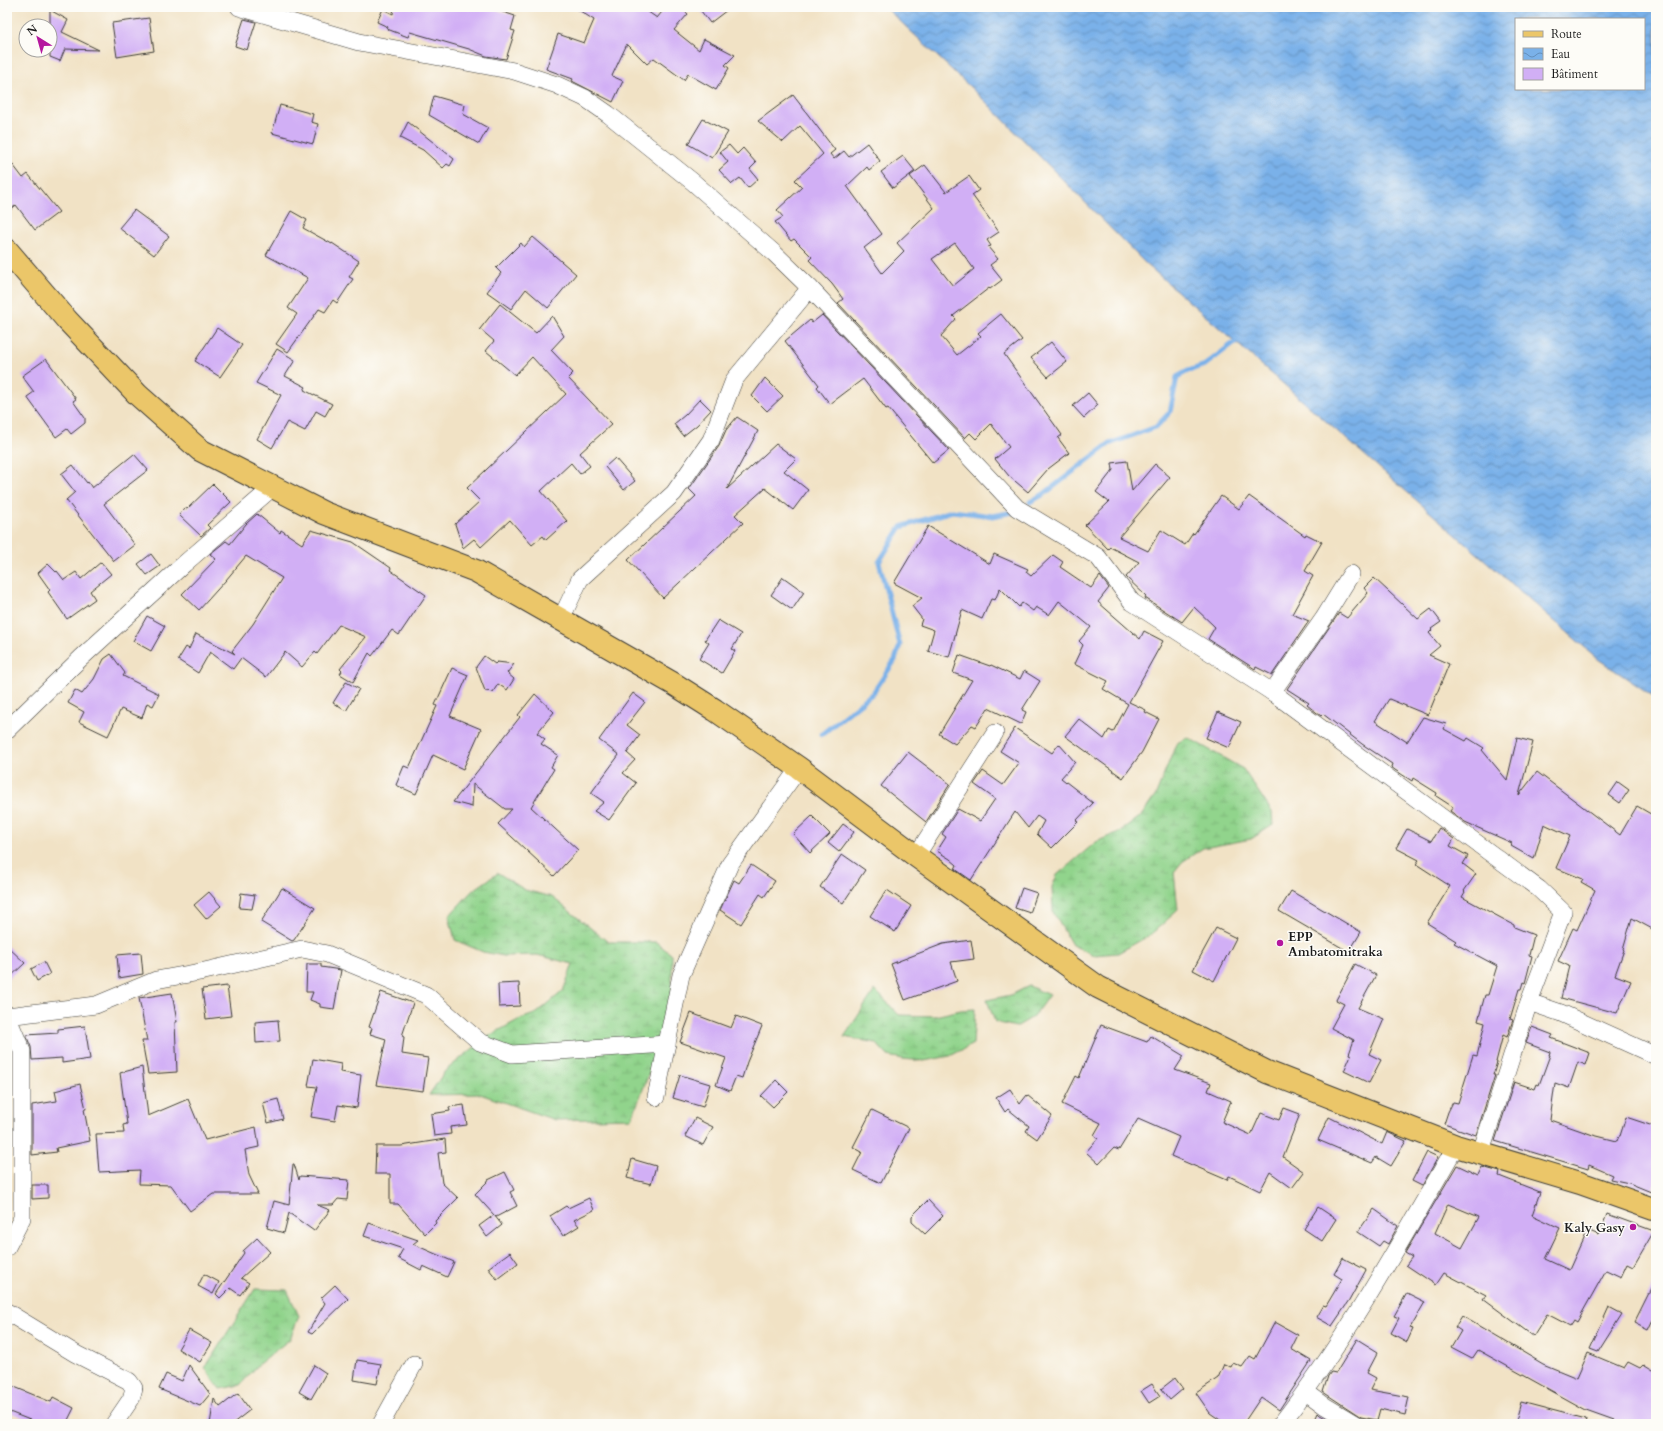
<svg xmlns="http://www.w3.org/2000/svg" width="1663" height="1431" font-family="Cardo,serif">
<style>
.wetland{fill:url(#wetland-marsh);stroke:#567854}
.water{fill:url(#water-waves);stroke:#4b6682;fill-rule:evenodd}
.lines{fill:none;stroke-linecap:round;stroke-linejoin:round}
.stream{stroke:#7ab1e9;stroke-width:5}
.building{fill:#d1aff5;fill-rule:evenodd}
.minor-casing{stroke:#3c3a35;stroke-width:18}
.major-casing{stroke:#3c3a35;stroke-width:24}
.minor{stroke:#fff;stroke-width:17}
.major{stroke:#ebc669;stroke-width:22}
.poi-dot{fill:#b5179e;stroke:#fdfcf7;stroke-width:1.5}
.labels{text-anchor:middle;stroke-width:3;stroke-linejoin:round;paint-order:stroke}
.poi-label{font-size:13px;font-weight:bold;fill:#1c1c1c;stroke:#fdfcf7;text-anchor:start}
</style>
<defs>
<pattern id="wetland-marsh" width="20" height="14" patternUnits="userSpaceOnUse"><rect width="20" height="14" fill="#91d48c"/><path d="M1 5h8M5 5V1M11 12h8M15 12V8" fill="none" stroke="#7cb578"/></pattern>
<pattern id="water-waves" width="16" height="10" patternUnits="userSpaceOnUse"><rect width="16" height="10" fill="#7ab1e9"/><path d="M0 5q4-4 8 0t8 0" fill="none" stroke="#638fbc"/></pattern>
</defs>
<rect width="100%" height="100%" fill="#fdfcf7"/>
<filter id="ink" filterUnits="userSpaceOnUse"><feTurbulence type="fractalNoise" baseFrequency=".025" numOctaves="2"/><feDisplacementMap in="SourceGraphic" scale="8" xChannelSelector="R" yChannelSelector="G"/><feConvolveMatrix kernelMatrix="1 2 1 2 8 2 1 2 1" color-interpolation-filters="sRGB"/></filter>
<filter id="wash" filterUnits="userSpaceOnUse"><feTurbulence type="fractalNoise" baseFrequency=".012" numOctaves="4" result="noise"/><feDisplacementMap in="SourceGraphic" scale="16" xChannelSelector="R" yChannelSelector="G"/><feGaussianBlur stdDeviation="0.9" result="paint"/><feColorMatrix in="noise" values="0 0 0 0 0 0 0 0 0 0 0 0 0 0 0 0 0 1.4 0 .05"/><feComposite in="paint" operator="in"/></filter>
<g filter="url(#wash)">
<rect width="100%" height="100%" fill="#f1e2c5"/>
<!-- wetland -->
<g class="wetland">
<path d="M1187,737L1243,769L1272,812L1273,825L1251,839L1203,848L1182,862L1174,872L1178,910L1150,935L1118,953L1094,955L1072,945L1053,912L1052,887L1057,875L1096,842L1121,831L1141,816L1156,795L1176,744Z"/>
<path d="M498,873L525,890L552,897L608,942H656L672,955V1013L632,1118L555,1120L480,1094L429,1095L445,1071L487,1037L518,1020L537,1013L563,991L573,964L537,955L504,956L483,952L455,940L449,916L472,891Z"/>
<path d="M1029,986L1049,995L1033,1017L1016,1027L995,1022L987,1000L1011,995Z"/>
<path d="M875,990L899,1015L935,1016L961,1010L975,1009L973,1044L950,1056L924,1061L903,1059L888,1056L876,1043L844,1037Z"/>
<path d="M255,1289L287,1290L299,1316L290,1339L260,1363L240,1385L220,1389L205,1368Z"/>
</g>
<!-- water -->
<path class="water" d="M885,7H1656V698L1598,659L1145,263L985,101ZM1516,19H1644V89H1516Z"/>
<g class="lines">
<!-- stream -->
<g class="stream">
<path d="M1030,502L1044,494L1109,444L1156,427L1170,412L1177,377L1188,371L1205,365L1235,342"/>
<path d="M822,734L873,693L895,660L900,645L879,562L901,527L952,511L993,516L1013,512"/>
</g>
</g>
<g id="blocks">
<!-- building -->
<g class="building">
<path d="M394,7H488L515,16L511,30L515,31L506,59L486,56L469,49L410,32L408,37L387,29L388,27L377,22L383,9L393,14Z"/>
<path d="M574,7H641L657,18L666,7H680L688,14L674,30L699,50L704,39L735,55L725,65L729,68L716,90L688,74L684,80L654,58L647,64L627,44L612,76L623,81L613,102L572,81L573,79L546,69L558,34L584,43L594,20Z"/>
<path d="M698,7H731L710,23Z"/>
<path d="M50,10L68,20L62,32L99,50L65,49L60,61L50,57Z"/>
<path d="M149,18L154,51L117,57L112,23Z"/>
<path d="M244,19L256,22L247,50L235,46Z"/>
<path d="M793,95L835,150L830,154L834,159L844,151L849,157L867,143L880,161L869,170L867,167L847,186L882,234L864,248L882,273L904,251L897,243L934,208L910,176L925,165L946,192L969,176L979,190L972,195L999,232L987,240L991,246L988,247L998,259L990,265L1002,280L990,289L989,288L953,316L956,319L941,336L957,355L981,336L978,333L1001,314L1022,340L1004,354L1062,435L1058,438L1069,453L1048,469L1028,492L1009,476L995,459L1009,447L991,424L976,439L970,433L965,438L838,303L843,299L832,284L809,260L812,257L794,239L791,241L775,222L783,217L777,210L802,187L795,180L823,154L800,126L783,142L758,121ZM955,243L974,269L953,286L932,259Z"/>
<path d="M434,96L465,105L463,114L488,128L479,144L429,115Z"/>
<path d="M280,105L313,114L311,122L318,124L313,144L272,133Z"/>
<path d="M703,119L728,132L712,158L688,144Z"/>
<path d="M408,122L454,159L450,166L447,164L443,168L423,150L400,138Z"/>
<path d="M729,145L737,154L743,148L756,163L750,169L758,179L748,188L740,178L732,184L719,170L728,162L720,152Z"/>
<path d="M903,156L915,171L893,188L881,172Z"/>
<path d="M7,157L23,178L28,174L59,212L35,230L16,205L7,213Z"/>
<path d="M134,210L169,236L154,255L119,228Z"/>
<path d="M291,211L307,220L303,228L332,244V243L359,261L349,277L353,279L337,303L333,300L325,312L319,309L288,352L276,344L297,314L288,308L308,278L266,255Z"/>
<path d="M533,237L576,274L548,308L526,289L511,309L487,292L501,273L496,268L521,243L524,247Z"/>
<path d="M500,304L536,333L552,316L564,336L551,350L573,373L568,378L612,424L580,453L590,466L580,474L571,463L541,491L567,521L546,540L543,536L532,545L510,520L481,547L474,539L463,548L455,524L480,501L467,488L566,394L532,357L515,375L486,351L494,341L480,329Z"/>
<path d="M822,315L949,450L933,463L888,408L886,409L863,379L830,404L817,387L819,385L785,341L810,320L812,323Z"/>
<path d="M217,328L242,345L220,377L195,361Z"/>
<path d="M1051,342L1067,362L1048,377L1031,358Z"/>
<path d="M277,349L295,360L285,376L306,387L304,390L332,404L325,416L316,411L305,431L287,422L272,448L257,439L281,395L256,383Z"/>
<path d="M46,359L76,399L73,401L85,418V423L71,434L67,429L56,437L27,397L34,392L22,376Z"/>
<path d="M765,378L783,396L767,411L752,396Z"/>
<path d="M1088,393L1098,405L1084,418L1073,406Z"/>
<path d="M700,399L711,410L697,425L683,436L674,424L685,415Z"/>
<path d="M737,417L758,431L727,489L776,444L796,459L784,471L808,490L793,510L765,488L735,515L743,523L663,598L628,560L696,496L689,489L719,446L726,430Z"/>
<path d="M134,454L148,470L104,504L135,545L114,561L66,500L75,492L61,474L73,465L87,483L88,482L92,488Z"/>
<path d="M615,458L635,481L624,490L605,467Z"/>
<path d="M1127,461L1132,491L1155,464L1170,477L1119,537L1148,551L1161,530L1185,545L1193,533L1194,534L1221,496L1239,509L1249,496L1305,536L1306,534L1322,542L1305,571L1313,576L1292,614L1309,621L1272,675L1256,667L1255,669L1208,639L1215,627L1194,607L1182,622L1145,598L1146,596L1126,577L1139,562L1110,547L1108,549L1085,525L1109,502L1096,492L1113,470L1112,463Z"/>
<path d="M213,484L231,502L207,525L210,528L201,536L179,515L185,508L187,509Z"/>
<path d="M257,514L280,533L281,530L302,544L311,530L353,542L391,568L390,570L426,595L399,635L392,630L372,656L369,653L353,682L340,674L342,671L340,669L366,637L339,625L317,654L315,652L302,667L285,652L266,677L241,658L233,669L210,652L198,673L178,660L186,647L189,649L196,634L235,654L232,651L253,624L282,578L246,556L226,580L199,610L182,594L216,559L210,554L226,541L230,544L246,524Z"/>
<path d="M928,526L990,564L994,554L1028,569L1026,572L1031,576L1053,555L1063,562L1060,567L1091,588L1100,576L1109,588L1098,602L1140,639L1144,631L1163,641L1129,702L1146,710L1145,712L1159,719L1142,752L1123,778L1065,736L1079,719L1104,739L1109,730L1113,732L1128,704L1103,689L1108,681L1074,664L1083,645L1079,641L1091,627L1059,601L1049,615L1036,607L1033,611L1022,603L1019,607L1000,588L995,600L991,599L982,619L962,610L949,657L928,651L934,630L920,625L922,619L912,606L922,598L894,583Z"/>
<path d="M151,554L160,566L147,575L138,564Z"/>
<path d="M101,562L111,574L90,591L95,599L67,619L48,592L50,590L38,573L48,564L56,572L57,571L64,580L76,572L81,579Z"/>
<path d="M783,577L804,592L792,610L771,595Z"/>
<path d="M1374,578L1418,619L1431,609L1441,622L1431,629L1432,630L1429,633L1440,646L1429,655L1449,664L1428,715L1389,699L1375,721L1407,742L1423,717L1446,724L1444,729L1466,741L1468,738L1484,748L1482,750L1507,780L1517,738L1533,742L1519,795L1537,772L1620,835L1637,806L1656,817V931L1632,918L1623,949L1624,950L1615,975L1631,981L1617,1013L1561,998L1569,966L1558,961L1573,928L1577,930L1595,890L1581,882L1583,879L1556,868L1570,836L1544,824L1534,859L1511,846L1512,843L1465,822L1450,811L1453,807L1436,796L1437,793L1413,778L1412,781L1395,770L1391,767L1392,764L1362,744L1323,714L1321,716L1307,705L1309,703L1287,689L1339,613L1347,618L1368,593L1364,588Z"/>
<path d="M147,616L165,626L151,651L133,641Z"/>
<path d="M718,620L741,634L732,649L735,651L722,673L699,659L709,643L705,640Z"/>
<path d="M111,654L125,673L123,676L159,694L153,706L147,703L142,718L121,709L108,736L79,722L84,712L68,703L75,690L82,694L94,679L104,659Z"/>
<path d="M959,655L990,666L991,665L1020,679L1024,671L1040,681L1022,710L1026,712L1021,724L988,708L976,727L972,725L955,744L939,734L972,680L953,673Z"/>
<path d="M484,656L495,664L497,662L514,664L507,673L514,679L507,690L498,684L493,692L485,691L476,667Z"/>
<path d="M452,668L468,675L450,716L481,729L463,769L433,755L416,794L396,785L404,766L409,768L437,706L435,705Z"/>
<path d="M346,682L359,689L346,711L333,703Z"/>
<path d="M633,693L645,702L627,725L640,735L627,753L635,760L623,773L636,783L609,820L594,811L604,802L591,793L619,755L599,740Z"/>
<path d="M535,694L554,712L537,733L545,739L541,744L558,755L551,767L554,769L531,807L578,850L554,876L498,824L512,809H505L473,784L472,807L453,802L520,717L518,715Z"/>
<path d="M1218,712L1241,722L1229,748L1206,738Z"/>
<path d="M1015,728L1052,753L1059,744L1075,762L1061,778L1093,803L1076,821L1078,822L1052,848L1037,834L1044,821L1037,816L1028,828L1015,812L971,880L955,869L957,865L950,859L937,851L946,837L942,834L958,809L980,821L995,799L974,784L983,771L1003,785L1019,763L1000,751Z"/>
<path d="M908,752L950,784L926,822L881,786Z"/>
<path d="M1618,782L1629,790L1620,803L1609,795Z"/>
<path d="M812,816L830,834L810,853L793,834Z"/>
<path d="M843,824L854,832L839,852L828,843Z"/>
<path d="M1439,828L1454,839L1450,846L1468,856L1463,864L1476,874L1464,891L1465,892L1462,897L1514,925V927L1534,935L1529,955L1532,956L1525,983L1523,982L1521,989H1519L1510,1019L1513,1020L1507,1037L1503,1035L1496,1062H1497L1493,1075H1495L1476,1135L1444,1124L1448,1112L1453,1102L1458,1103L1473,1055L1477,1056L1485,1023L1478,1021L1485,995H1488L1497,966L1454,943L1456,941L1427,923L1450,886L1416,864L1419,860L1396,848L1407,829L1431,841Z"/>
<path d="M842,854L865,870L843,903L820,887Z"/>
<path d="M751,865L775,881L764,897L760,894L741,924L720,910L734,880L739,883Z"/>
<path d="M282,888L315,908L294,940L292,941L261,922Z"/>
<path d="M1022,888L1037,893L1030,913L1015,908Z"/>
<path d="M887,890L911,906L895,932L870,916Z"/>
<path d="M1291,891L1361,932L1349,952L1279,911Z"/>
<path d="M209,892L221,906L206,919L194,905Z"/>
<path d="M241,893L255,895L252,909L239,908Z"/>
<path d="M1216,928L1236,938L1214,981L1193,970Z"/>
<path d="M971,940L974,959L951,962L957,981L905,1000L891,964L943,944Z"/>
<path d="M7,946L25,963L7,980Z"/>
<path d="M141,953L143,974L119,978L117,955Z"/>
<path d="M44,962L50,974L37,981L31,969Z"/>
<path d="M307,964H321V967L341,970L334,1009L320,1007V1004L310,1000L313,992H306Z"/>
<path d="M1355,964L1376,975L1358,1008L1384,1019L1369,1054L1381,1060L1369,1083L1344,1071L1351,1055L1349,1054L1354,1040L1331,1028L1344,1004L1336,1000Z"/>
<path d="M519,983L520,1006L499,1007L498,984Z"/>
<path d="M227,986L231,1016L206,1019L202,989Z"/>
<path d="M381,992L413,1003L402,1036L404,1037L402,1054L428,1058L423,1091L376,1085L386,1039L370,1034L372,1028L369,1027Z"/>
<path d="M172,993L177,1022H175L177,1072L148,1074L142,1041H147L139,998Z"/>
<path d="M691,1013L731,1028L736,1016L762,1026L747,1062L742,1078L736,1076L730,1091L716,1085L726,1058L680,1042Z"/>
<path d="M278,1020L280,1041L256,1043L255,1022Z"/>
<path d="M1101,1025L1147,1042L1151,1036L1184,1056L1175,1070L1211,1083L1208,1091L1231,1101L1222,1122L1251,1135L1261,1113L1279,1120L1284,1108L1300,1114L1283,1157L1304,1172L1292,1188L1270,1172L1260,1191L1229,1176L1227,1180L1171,1156L1179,1137L1138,1119L1119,1150L1114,1148L1099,1164L1086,1152L1098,1138L1094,1135L1101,1123L1062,1104L1076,1076L1079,1078Z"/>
<path d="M85,1026L90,1059L62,1063V1058L32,1060L31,1047L26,1035L58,1033V1029Z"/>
<path d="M1532,1027L1553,1035L1551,1038L1590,1053L1586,1065L1578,1062L1569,1088L1555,1083L1550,1120L1593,1135L1617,1141L1619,1136H1620L1626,1117L1656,1127V1180L1651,1192L1629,1183L1610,1179L1612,1175L1589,1165L1588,1169L1495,1141L1514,1082L1535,1089L1537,1084L1539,1085L1550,1055H1549L1550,1052L1526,1043Z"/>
<path d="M313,1059L341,1064L340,1072L361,1075L357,1108L338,1105L335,1121L311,1117L317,1087L308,1086Z"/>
<path d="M142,1067L148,1116L188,1099L205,1140L256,1127L259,1147L245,1150L249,1175L258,1194H213L190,1211L171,1185L139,1184L140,1170L99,1172L96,1134L124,1133L123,1125L127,1124L120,1073Z"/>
<path d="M680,1075L710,1084L703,1107L673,1098Z"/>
<path d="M776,1080L788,1092L773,1107L761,1096Z"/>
<path d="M80,1084L86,1109H84L90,1141L56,1148L57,1152L32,1155V1105L57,1101L55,1091Z"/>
<path d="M1010,1089L1020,1104L1027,1095L1052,1116L1037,1139L1026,1131L1029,1126L1008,1109L1005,1112L996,1098Z"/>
<path d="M278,1099L283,1119L268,1123L263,1103Z"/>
<path d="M464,1105L467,1125L450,1127L451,1134L434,1136L431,1114L450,1111L449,1107Z"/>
<path d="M872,1110L909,1128L881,1183L853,1170L862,1152L853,1147Z"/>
<path d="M1329,1117L1382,1144L1387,1132L1406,1141L1391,1166L1376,1157L1372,1163L1318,1140Z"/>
<path d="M695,1118L713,1127L703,1145L685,1136Z"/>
<path d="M445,1139L446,1152L438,1153L442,1183L458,1198L435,1221L436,1223L425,1234L398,1204H390V1174H375L376,1146H401Z"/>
<path d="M1427,1152L1438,1157L1422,1186L1412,1181Z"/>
<path d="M632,1159L656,1166L651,1184L627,1178Z"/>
<path d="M293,1164H294L299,1180L300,1176L349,1180L347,1200L338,1199L333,1205H317L330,1210L314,1231L289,1213L284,1233L267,1228L274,1201L289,1205Z"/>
<path d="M1457,1165L1478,1175L1482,1167L1500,1172L1499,1176L1540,1192L1532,1215L1560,1228L1545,1259L1569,1270L1587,1230L1599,1235L1607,1214L1654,1231L1633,1267L1627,1264L1621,1277L1606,1270L1577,1322L1574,1320L1570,1326L1547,1314L1533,1336L1483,1299L1486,1295L1444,1273L1436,1285L1406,1265L1412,1257L1405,1253ZM1448,1204L1479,1217L1462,1248L1435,1233Z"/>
<path d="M505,1172L514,1190L510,1192L517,1206L496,1217L494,1215L502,1225L487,1237L479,1226L494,1215L475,1194L488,1181V1180Z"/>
<path d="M32,1185H48V1198L32,1199Z"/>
<path d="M589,1198L594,1210L574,1220L579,1226L563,1236L550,1216L566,1206L568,1208Z"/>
<path d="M928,1200L943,1216L925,1234L912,1222V1216Z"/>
<path d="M1318,1207L1336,1219L1322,1241L1304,1229Z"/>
<path d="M1374,1209L1398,1226L1388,1244L1383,1241L1379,1246L1358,1232Z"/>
<path d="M369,1223L418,1240L413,1244L454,1262L447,1277L423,1266L421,1270L398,1258L403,1249L364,1236Z"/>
<path d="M257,1238L270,1252L241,1278L249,1283L240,1295L230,1288L220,1298L216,1294L244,1253L243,1251Z"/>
<path d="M510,1252L518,1263L497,1279L488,1268Z"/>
<path d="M1343,1258L1366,1270L1349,1301L1332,1326L1316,1317L1323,1305L1326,1306L1342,1279L1334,1274Z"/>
<path d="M204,1274L219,1282L213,1294L198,1286Z"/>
<path d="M1656,1279V1313L1648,1330L1634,1323Z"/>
<path d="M335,1285L348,1299L312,1334L308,1332L325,1303L321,1298Z"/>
<path d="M1407,1293L1425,1302L1410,1328L1413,1329L1407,1342L1391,1333L1399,1318L1394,1316Z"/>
<path d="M1609,1307L1622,1314L1598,1352L1590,1349Z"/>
<path d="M1462,1316L1543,1364L1577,1378L1588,1353L1624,1368L1628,1362L1640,1368L1643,1365L1656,1373V1424H1612L1614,1420L1586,1410L1478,1350L1472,1359L1451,1348L1461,1331L1455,1327Z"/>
<path d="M1275,1322L1298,1335L1291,1349L1311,1361L1279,1410L1261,1397L1243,1424H1226L1210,1413L1196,1393L1218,1378L1224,1364L1231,1367L1233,1363L1242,1367L1250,1356L1255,1359Z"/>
<path d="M189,1330L212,1343L200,1362L178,1349Z"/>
<path d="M1357,1339L1378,1352L1367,1373L1376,1378L1370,1390L1409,1397L1405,1415L1380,1409L1377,1420L1361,1417L1323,1392L1328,1376L1331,1372L1336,1373Z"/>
<path d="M357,1360L381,1364L377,1384L354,1380Z"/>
<path d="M189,1365L210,1394L200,1406L159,1389L166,1374L182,1381Z"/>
<path d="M314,1365L326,1373L311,1399L299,1392Z"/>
<path d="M1175,1378L1183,1389L1170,1400L1161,1389Z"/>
<path d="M1152,1384L1160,1396L1149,1403L1141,1391Z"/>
<path d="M12,1386L51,1402L53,1397L74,1408L66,1424H40L7,1411V1397Z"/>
<path d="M238,1393L250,1410L232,1424H210L214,1399L220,1407Z"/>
<path d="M1521,1402L1586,1419L1585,1424H1515Z"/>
<path d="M1318,1413L1320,1415L1336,1424H1313Z"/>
</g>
</g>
</g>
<g filter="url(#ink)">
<use href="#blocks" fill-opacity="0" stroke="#3c3a35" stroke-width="1"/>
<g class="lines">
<defs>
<g id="minor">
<path d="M239,7L359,42L514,71L557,85L585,98L608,114L693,182L774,253L810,288L1017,508L1098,557L1132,602L1272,692L1539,889L1563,912L1529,1002L1481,1152"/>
<path d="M561,619L580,579L674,493L711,440L734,380L810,288"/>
<path d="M1272,692L1324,618L1351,574"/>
<path d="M7,730L81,658L184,564L273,487"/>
<path d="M916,856L995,733"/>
<path d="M1529,1002L1561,1013L1656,1056"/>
<path d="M7,1016L96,1005L156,980L200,972L302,949L327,954L426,995L480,1042L512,1054L667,1044"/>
<path d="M7,1016L22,1051V1218L7,1247"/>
<path d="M656,1097L681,975L730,864L799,768"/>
<path d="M7,1312L76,1354L129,1381L134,1388L131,1399L114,1424"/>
<path d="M1306,1392L1325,1406L1355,1424"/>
<path d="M381,1424L414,1364"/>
<path d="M1281,1424C1348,1337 1401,1241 1456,1146"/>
</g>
<path id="major" d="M7,250L67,320L138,395L200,450L324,513L476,571L674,684L715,710L799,768L916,856L1098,987L1267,1072L1456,1146L1580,1183L1656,1210"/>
</defs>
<!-- minor casing -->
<use href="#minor" class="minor-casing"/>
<!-- major casing -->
<use href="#major" class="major-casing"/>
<!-- minor -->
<use href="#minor" class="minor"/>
<!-- major -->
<use href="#major" class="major"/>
</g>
</g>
<!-- markers -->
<g class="poi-dot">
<circle cx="1280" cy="943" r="4"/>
<circle cx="1633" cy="1227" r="4"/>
</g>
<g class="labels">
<!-- poi labels -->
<g class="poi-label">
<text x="1288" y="941">EPP<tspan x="1288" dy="15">Ambatomitraka</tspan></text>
<text x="1625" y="1232" text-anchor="end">Kaly Gasy</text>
</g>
</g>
<!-- margin -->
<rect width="1663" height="1431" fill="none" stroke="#fdfcf7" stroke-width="24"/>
<!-- legend -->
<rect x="1515" y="18" width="130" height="72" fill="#fdfcf7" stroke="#a3a29f"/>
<rect x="1523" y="31" width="20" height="6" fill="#ebc669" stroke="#a3a29f"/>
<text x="1551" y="38" font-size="12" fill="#1c1c1c">Route</text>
<rect x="1523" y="48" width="20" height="12" fill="url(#water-waves)" stroke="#a3a29f"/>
<text x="1551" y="58" font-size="12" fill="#1c1c1c">Eau</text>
<rect x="1523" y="68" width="20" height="12" fill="#d1aff5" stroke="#a3a29f"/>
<text x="1551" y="78" font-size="12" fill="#1c1c1c">Bâtiment</text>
<!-- north arrow -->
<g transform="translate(38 38) rotate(323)"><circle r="19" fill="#fdfcf7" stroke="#a3a29f"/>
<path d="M0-3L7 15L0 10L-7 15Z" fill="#b5179e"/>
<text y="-6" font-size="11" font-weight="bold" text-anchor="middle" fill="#1c1c1c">N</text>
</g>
</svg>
